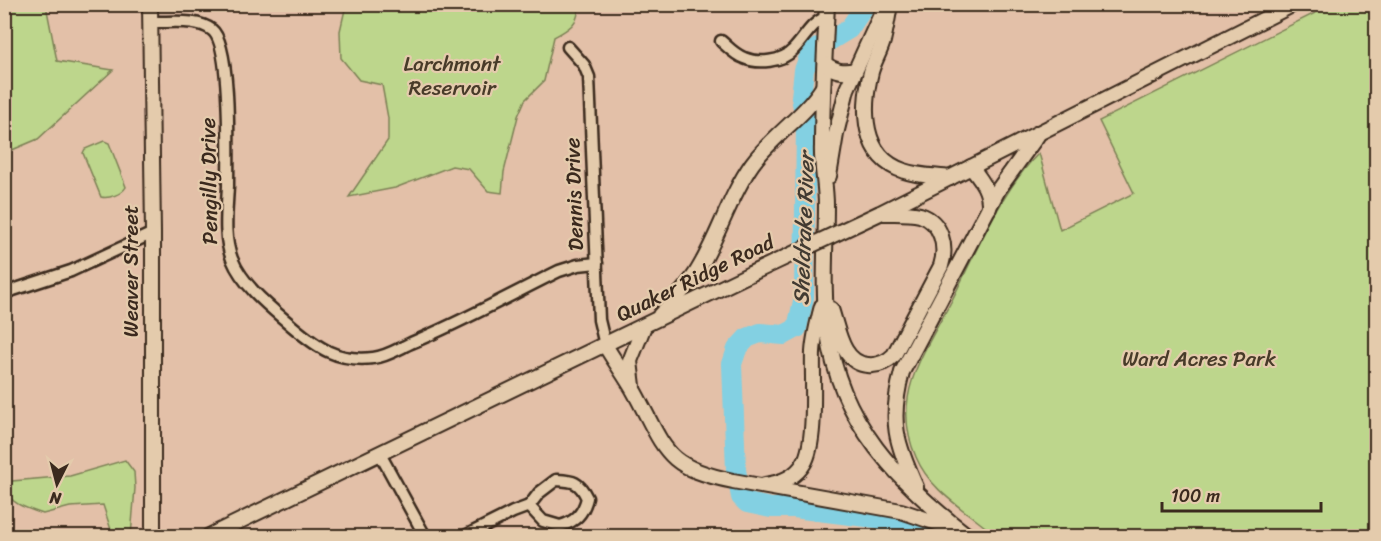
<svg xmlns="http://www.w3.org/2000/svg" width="1381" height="541" font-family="Sriracha,sans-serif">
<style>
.green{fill:#bdd68c;stroke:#7c8055;stroke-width:1.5}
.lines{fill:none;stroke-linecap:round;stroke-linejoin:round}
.river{stroke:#83d0e2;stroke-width:20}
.street-casing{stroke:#3b2a1e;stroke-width:15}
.secondary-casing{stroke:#3b2a1e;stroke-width:18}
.street{stroke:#e4cbac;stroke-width:10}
.secondary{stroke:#e4cbac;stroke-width:14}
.secondary-bridge-casing{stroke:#3b2a1e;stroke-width:18;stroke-linecap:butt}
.secondary-bridge{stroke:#e4cbac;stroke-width:14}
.labels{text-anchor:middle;stroke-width:4.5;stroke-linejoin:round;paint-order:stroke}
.park-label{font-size:21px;fill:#483b29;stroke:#e4cbac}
.street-label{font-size:21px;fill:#3b2a1e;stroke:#e4cbac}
.water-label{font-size:22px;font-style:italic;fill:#423b32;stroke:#e4cbac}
</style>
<rect width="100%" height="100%" fill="#e3c0a8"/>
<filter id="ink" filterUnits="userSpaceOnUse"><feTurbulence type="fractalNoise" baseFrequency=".0167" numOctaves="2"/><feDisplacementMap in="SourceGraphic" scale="12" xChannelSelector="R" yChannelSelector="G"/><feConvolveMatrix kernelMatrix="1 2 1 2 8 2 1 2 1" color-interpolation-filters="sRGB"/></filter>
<g filter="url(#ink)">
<!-- green -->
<g class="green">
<path d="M5,4L46,5L57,61L113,70L38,139L5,153Z"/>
<path d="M577,5C582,22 567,30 554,37L544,81L525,100L518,116L504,172L502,193L488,191L469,169L452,166L395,188L349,197L388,140V118L382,85L359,80L341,58L340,31L346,5Z"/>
<path d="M1331,5H1376V536H996C968,511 931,493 916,457C908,439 905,418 908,398C913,365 935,332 951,302C974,256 1002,189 1039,153L1060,230L1134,193L1099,121Z"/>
<path d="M104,141L109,143L126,187C122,194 109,199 101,197L83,153L85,149Z"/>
<path d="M125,460L134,472L135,488L131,536H113L103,505L70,507L43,514C29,509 9,504 5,489L12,481L70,476Z"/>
</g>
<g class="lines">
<!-- river -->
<path class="river" d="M866,4L849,29L811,52L804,70L801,97L806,124L804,297L797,328L784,335L760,333L747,338L737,349L732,364L736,470L741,497L747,503L771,508H794L875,518L924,536"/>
<defs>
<g id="street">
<path d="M150,22C169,23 197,18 212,30C232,45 228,159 228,186C227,209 223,237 232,259C243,286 270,307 292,326C318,348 337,362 373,358C386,357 400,348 411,343C462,322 510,295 559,271L578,265L597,263"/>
<path d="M721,41C728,47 735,55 744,58C758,64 782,62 793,50C805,38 810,24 826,17"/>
<path d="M568,47L584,65L589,77L599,320L605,345"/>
<path d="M4,293L71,271L153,233"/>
<path d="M380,454L425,536"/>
<path d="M556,480C573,481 579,481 587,498C583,514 575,522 560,526L543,521L529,506L539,493Z"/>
<path d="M465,536L513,512L529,506"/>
</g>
<g id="secondary">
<path d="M150,4L153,233V536"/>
<path d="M827,4C825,51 822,99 822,146C821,165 826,185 826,205C826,247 822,290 828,332C839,422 899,483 968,536"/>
<path d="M890,4C888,17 886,29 883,41C880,52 874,61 871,72C862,108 861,157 904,171C918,176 935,176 950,178"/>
<path d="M825,64C835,71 843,73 855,70"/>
<path d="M971,167C981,180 990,190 989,208"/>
<path d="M829,176L836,134L847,89L884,8"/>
<path d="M880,213L1294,4"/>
<path d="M831,309C838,329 842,364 868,365C879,366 887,362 894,355L941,266C947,247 942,222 920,215C909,212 894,213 882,213"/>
<path d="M660,315C673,301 688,287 698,270C719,236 729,197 752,164C773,135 804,117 823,87"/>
<path d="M605,345C615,362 626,377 635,393C666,450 664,467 733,481L901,511L952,528"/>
<path d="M633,386L630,361L644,326"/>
<path d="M765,485C781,483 796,477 804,463C817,441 812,379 813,352C814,336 818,321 822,306"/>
<path d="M916,487C896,443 889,421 902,372L998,190L1037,136"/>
<path d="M209,536L750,274"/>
</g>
</defs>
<!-- street casing -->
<use href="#street" class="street-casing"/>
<!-- secondary casing -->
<use href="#secondary" class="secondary-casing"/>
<!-- street -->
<use href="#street" class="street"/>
<!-- secondary -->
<use href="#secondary" class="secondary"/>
<defs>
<path id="secondary-bridge" d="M750,274L880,213"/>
</defs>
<!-- secondary-bridge casing -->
<use href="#secondary-bridge" class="secondary-bridge-casing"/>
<!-- secondary-bridge -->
<use href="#secondary-bridge" class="secondary-bridge"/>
</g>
</g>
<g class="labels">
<!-- park labels -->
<g class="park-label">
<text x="452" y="71">Larchmont<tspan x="452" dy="24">Reservoir</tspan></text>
<text x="1199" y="366">Ward Acres Park</text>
</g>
<!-- street labels -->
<g class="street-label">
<text transform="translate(209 181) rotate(-91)" y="7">Pengilly Drive</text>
<text transform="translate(574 194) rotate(-92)" y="7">Dennis Drive</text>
<text transform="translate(131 271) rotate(-90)" y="7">Weaver Street</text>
<text transform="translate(695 278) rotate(-26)" y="7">Quaker Ridge Road</text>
</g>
<!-- water labels -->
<g class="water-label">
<text transform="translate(803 229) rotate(-88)" y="8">Sheldrake River</text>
</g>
</g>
<!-- margin -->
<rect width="1381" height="541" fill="none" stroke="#e4cbac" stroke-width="24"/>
<rect x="12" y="12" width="1357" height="517" fill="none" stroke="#3b2a1e" stroke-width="2" filter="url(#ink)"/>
<!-- north arrow -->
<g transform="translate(57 484) rotate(186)" stroke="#e4cbac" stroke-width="4.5" paint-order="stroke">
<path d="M0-4.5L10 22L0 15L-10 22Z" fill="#3b2a1e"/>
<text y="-9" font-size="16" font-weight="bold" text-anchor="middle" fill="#3b2a1e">N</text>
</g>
<!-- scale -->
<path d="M1162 502v9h159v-9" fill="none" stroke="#3b2a1e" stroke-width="3"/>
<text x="1171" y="502" font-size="18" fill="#3b2a1e" stroke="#e4cbac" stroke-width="4.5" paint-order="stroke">100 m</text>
</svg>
